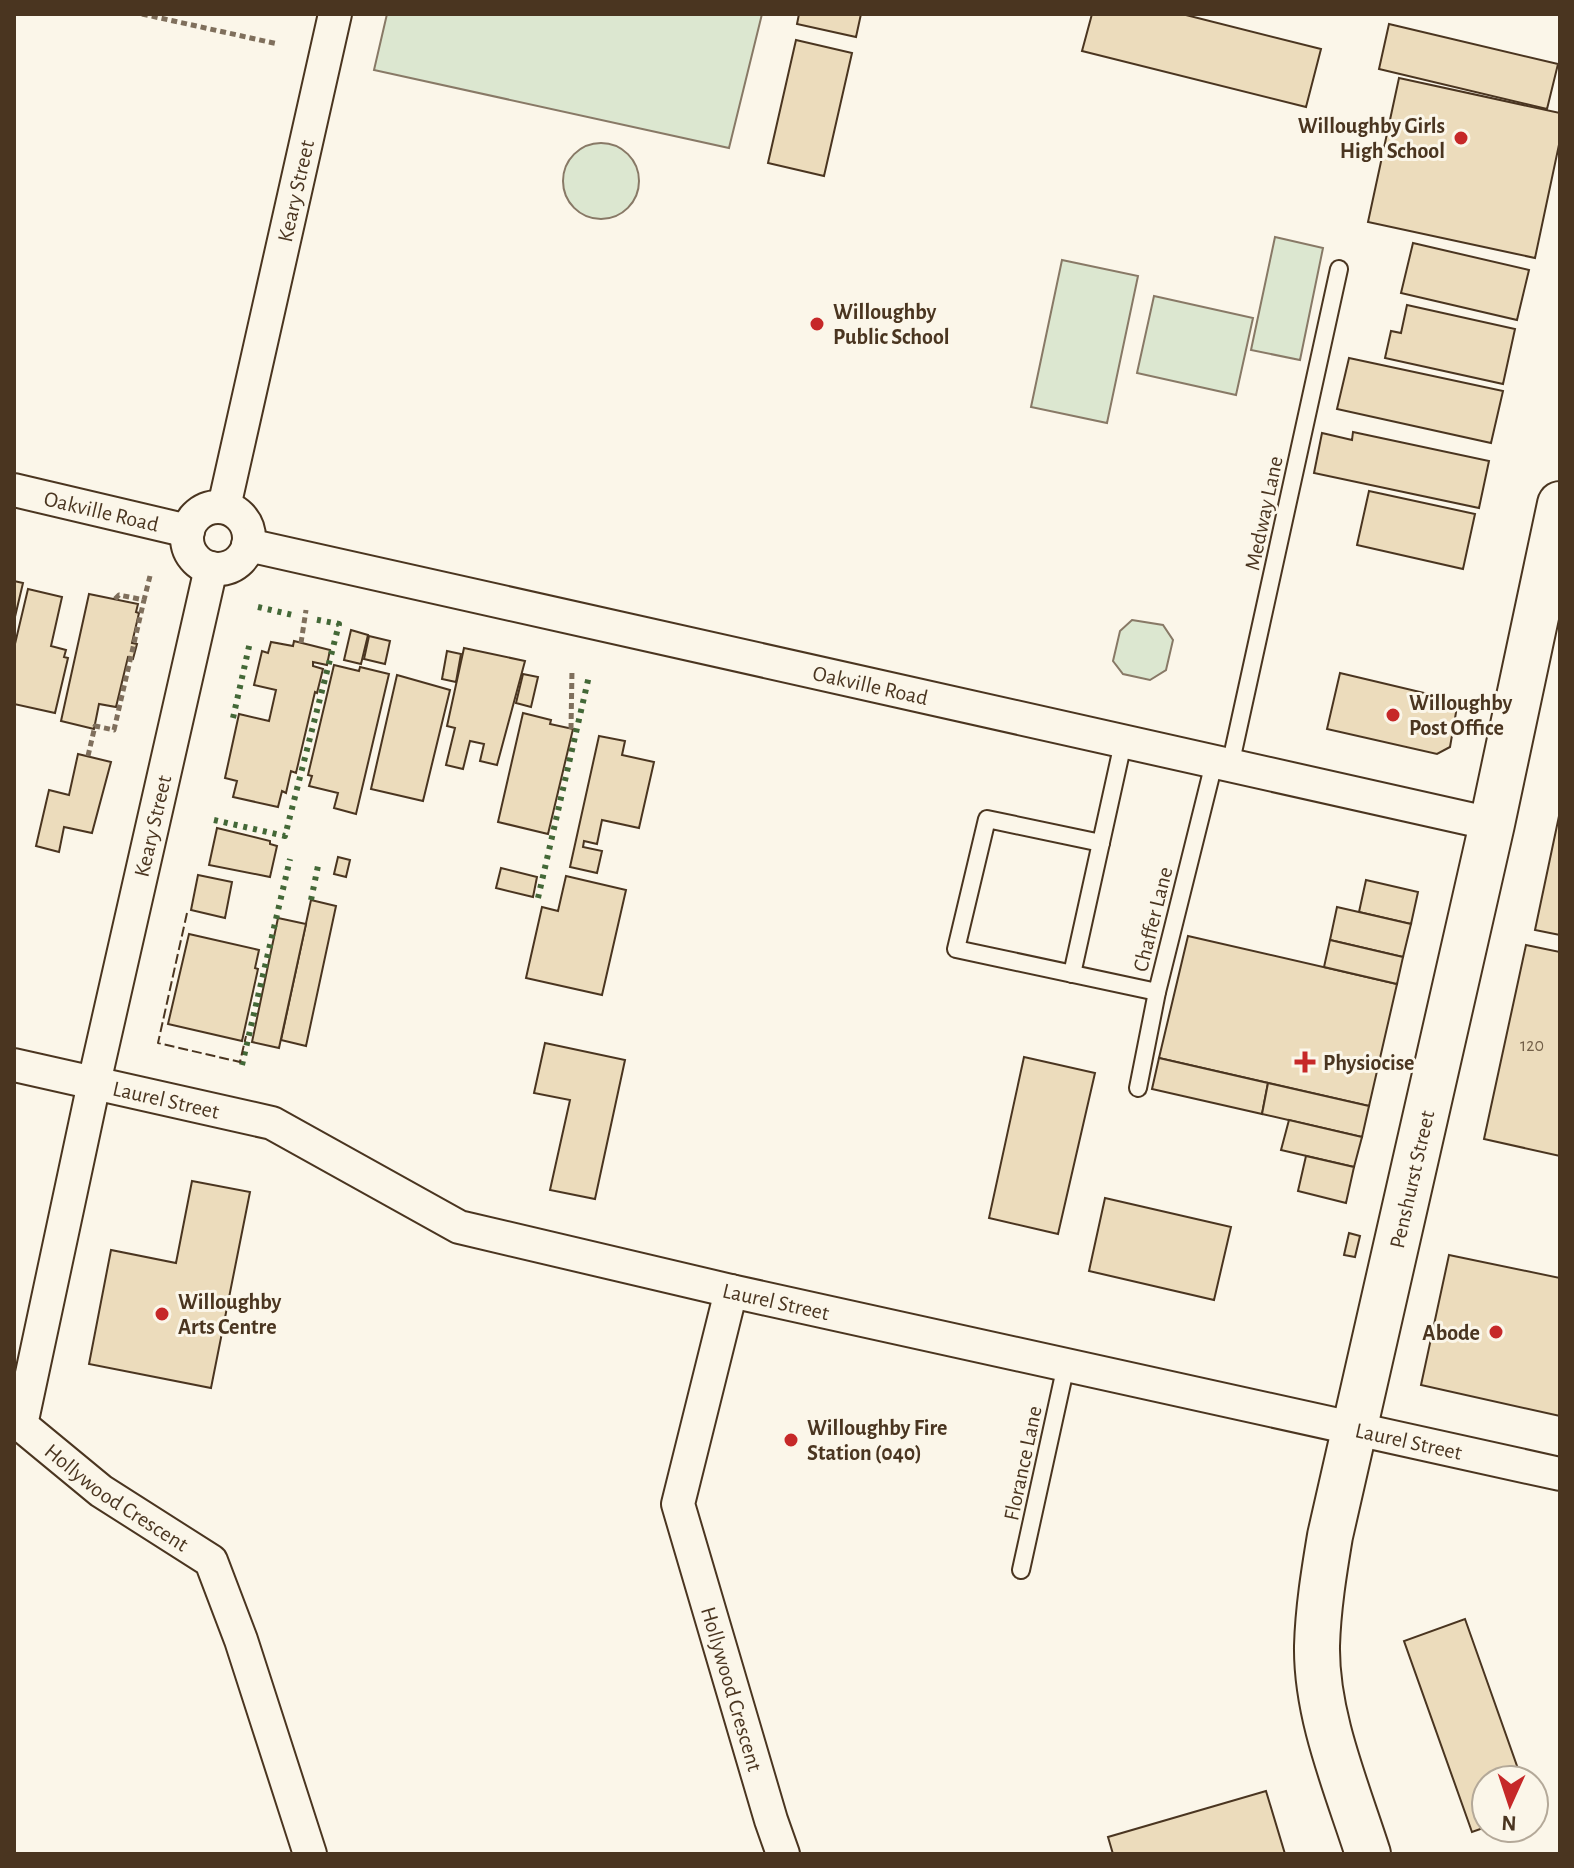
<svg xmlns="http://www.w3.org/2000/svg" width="1574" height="1868" font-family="'Alegreya Sans',sans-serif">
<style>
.green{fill:#dce7d0;stroke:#887966;stroke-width:2}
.building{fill:#ecdcbc;stroke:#4a3520;stroke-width:2}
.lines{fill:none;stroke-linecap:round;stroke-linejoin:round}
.lane-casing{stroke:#4a3520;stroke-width:20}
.street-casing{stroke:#4a3520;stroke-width:36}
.primary-casing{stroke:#4a3520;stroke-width:48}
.path{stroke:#7f6f5c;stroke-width:5;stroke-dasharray:6 4;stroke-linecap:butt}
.lane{stroke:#fbf6e9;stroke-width:16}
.street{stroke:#fbf6e9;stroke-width:32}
.primary{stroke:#fbf6e9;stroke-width:44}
.hedge{stroke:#436837;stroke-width:6;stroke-dasharray:4 6;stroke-linecap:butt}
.fence{stroke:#4a3520;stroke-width:2;stroke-dasharray:10 4;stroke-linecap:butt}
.poi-dot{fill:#c62828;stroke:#fbf6e9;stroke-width:3}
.labels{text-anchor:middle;stroke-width:6;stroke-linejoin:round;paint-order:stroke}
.number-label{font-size:18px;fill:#725f47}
.poi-label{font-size:22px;font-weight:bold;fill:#4a3520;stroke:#fbf6e9;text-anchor:start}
.street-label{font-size:22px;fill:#4a3520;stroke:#fbf6e9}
</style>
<rect width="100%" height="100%" fill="#fbf6e9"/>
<!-- green -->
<g class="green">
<path d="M387,14H762L729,148L374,70Z"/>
<circle cx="601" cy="181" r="38"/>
<path d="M1275,237L1323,248L1300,360L1251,350Z"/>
<path d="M1062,260L1138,276L1107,423L1031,407Z"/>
<path d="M1154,296L1253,318L1236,395L1137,373Z"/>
<path d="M1132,620L1163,625L1173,640L1166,670L1150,680L1123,674L1113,661L1120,631Z"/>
</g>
<!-- building -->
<g class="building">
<path d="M799,14H861L856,37L797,24Z"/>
<path d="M1092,14H1182L1321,49L1306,107L1082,51Z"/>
<path d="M1389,24L1558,64L1547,109L1379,69Z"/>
<path d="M796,40L852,53L824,176L768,163Z"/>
<path d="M1399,78L1560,113V140L1535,258L1368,222Z"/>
<path d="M1413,243L1529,270L1517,320L1401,293Z"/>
<path d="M1407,305L1515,329L1503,384L1385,358L1391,331L1401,333Z"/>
<path d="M1349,358L1503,391L1491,443L1337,409Z"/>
<path d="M1353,432L1489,461L1479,508L1314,473L1322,433L1352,440Z"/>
<path d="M1369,491L1475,514L1463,569L1357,545Z"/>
<path d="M14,581L23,583L14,621Z"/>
<path d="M28,589L62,597L51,646L66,650L64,657L68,658L55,713L14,704V648Z"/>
<path d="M89,594L138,604L136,612L139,613L132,643L137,644L133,659L128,657L116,707L99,704L94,729L61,721Z"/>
<path d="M351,630L368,635L361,664L344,660Z"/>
<path d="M369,636L390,641L385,664L364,659Z"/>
<path d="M294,641L330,650L327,665L313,662V666L323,669L317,693L315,692L296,773L291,771L286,793L282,791L278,807L233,797L237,781L225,778L239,714L269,721L276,690L254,685L262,651L268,653L271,642L293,646Z"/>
<path d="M464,648L525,661L497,765L480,761L484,744L470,741L463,769L446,765L455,728L447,726Z"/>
<path d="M447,651L461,654L456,682L442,679Z"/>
<path d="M334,665L359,671L360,667L389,674L356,814L334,808L338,793L309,786L312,776L308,775Z"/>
<path d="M1340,673L1458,701L1450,747L1437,754L1327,729Z"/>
<path d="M523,674L538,677L531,707L516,703Z"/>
<path d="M397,675L450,690L423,801L371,789Z"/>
<path d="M523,713L551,720L550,724L573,729L548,834L498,822Z"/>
<path d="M599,736L625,741L622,755L654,762L639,828L602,820L597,844L584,841L583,847L602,851L597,873L570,867Z"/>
<path d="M78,754L111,762L92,833L64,827L59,852L36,846L49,790L69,795Z"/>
<path d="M1559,816L1560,817V935L1535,930Z"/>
<path d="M217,828L270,841V844L277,846L270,877L209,865Z"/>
<path d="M338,857L350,860L346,877L334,874Z"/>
<path d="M501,868L537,877L533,897L496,888Z"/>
<path d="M198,875L232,882L225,918L191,910Z"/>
<path d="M566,876L626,890L602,995L526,978L542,907L558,911Z"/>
<path d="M1366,880L1418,892L1411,924L1359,912Z"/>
<path d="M311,900L336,906L306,1046L281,1040Z"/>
<path d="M1337,907L1411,924L1403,957L1330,940Z"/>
<path d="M278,918L306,924L279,1048L252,1042Z"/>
<path d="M189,934L259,950L255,968L258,969L242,1041L168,1024Z"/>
<path d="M1188,936L1397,984L1369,1106L1159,1058Z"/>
<path d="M1330,940L1403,957L1397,984L1324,967Z"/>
<path d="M1526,945L1560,952V1156L1484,1139Z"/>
<path d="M545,1043L625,1060L595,1199L550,1190L570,1100L534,1093Z"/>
<path d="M1024,1057L1095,1073L1058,1234L989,1218Z"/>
<path d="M1159,1058L1268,1083L1262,1114L1152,1089Z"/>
<path d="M1268,1083L1369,1106L1362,1137L1262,1114Z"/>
<path d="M1289,1120L1362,1137L1354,1167L1281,1150Z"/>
<path d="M1306,1156L1354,1167L1346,1203L1298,1191Z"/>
<path d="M192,1181L250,1192L211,1388L89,1364L111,1250L176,1263Z"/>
<path d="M1105,1198L1231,1227L1214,1300L1089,1271Z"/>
<path d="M1349,1233L1360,1236L1355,1257L1344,1255Z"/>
<path d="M1449,1255L1560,1278V1416L1421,1385Z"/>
<path d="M1465,1619L1522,1780H1486V1827L1472,1832L1404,1641Z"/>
<path d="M1266,1791L1285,1854H1113L1108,1837Z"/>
</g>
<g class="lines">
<defs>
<g id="lane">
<path d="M1230,766L1339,269"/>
<path d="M1101,843L987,819L956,949L1157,992"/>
<path d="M1072,974L1123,743"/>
<path d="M1138,1088L1157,992L1214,763"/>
<path d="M1021,1570L1066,1365"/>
</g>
<g id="street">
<path id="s1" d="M14,490L188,531"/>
<path id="s2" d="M224,507L335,14"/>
<circle cx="218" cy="538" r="31"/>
<path id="s3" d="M248,545L1492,824"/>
<path id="s4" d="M211,568L94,1083L21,1425L101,1491L211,1561L241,1640L310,1854"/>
<path id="s5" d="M14,1065L272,1123L459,1227L731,1291L1560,1474"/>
<path id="s6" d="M731,1291L678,1504L771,1820L783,1854"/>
</g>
<g id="primary">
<path id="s7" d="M1368,1854C1347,1788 1316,1716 1317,1646C1318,1609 1324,1572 1330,1536L1492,824L1560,504"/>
</g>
</defs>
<!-- lane casing -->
<use href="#lane" class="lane-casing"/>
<!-- street casing -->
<use href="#street" class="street-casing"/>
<!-- primary casing -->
<use href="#primary" class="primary-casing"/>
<!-- path -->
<g class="path">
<path d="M142,14L278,44"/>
<path d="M115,599L119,595L144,600L150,576"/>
<path d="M301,643L306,610"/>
<path d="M571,729L572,670"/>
<path d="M88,756L95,726L114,730L144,600"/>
</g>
<!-- lane -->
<use href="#lane" class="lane"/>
<!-- street -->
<use href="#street" class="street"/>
<!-- primary -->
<use href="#primary" class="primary"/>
<!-- hedge -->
<g class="hedge">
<path d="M258,607L297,616"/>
<path d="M233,718L250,642"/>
<path d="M214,820L285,836L339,624L313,619"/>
<path d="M538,898L589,676"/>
<path d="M311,900L319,861"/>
<path d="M242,1065L290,859"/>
</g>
<!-- fence -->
<path class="fence" d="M187,913L158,1043L240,1062L246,1036"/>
</g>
<!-- markers -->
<g class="poi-dot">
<circle cx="1461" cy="138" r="8"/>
<circle cx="817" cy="324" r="8"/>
<circle cx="1393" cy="715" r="8"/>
<path d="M1301 1050h8v8h8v8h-8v8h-8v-8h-8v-8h8z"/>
<circle cx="162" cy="1314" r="8"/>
<circle cx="1496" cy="1332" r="8"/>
<circle cx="791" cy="1440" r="8"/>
</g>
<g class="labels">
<!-- number labels -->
<g class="number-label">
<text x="1532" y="1051">120</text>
</g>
<!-- poi labels -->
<g class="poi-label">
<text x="1445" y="133" text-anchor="end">Willoughby Girls<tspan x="1445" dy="25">High School</tspan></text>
<text x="833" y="319">Willoughby<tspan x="833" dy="25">Public School</tspan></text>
<text x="1409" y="710">Willoughby<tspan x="1409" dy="25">Post Office</tspan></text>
<text x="1323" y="1070">Physiocise</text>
<text x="178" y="1309">Willoughby<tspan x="178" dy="25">Arts Centre</tspan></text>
<text x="1480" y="1340" text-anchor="end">Abode</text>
<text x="807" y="1435">Willoughby Fire<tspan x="807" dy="25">Station (040)</tspan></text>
</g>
<!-- street labels -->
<g class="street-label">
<text dy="8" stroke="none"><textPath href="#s2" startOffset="324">Keary Street</textPath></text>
<text dy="8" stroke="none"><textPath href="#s1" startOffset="90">Oakville Road</textPath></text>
<text transform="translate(1263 513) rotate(-78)" y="8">Medway Lane</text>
<text dy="8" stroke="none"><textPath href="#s3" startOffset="638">Oakville Road</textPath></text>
<text transform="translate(152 826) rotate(-77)" y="8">Keary Street</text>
<text transform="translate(1152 919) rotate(-76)" y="8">Chaffer Lane</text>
<text dy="8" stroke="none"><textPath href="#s5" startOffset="156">Laurel Street</textPath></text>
<text dy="8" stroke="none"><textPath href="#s7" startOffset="692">Penshurst Street</textPath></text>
<text dy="8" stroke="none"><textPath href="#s5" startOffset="804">Laurel Street</textPath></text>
<text dy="8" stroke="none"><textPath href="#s5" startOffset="1452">Laurel Street</textPath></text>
<text transform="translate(1022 1463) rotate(-78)" y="8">Florance Lane</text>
<text dy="8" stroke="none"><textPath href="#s4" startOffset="998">Hollywood Crescent</textPath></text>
<text dy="8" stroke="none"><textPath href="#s6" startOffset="412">Hollywood Crescent</textPath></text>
</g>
</g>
<!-- border -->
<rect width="1574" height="1868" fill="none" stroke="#4a3520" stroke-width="32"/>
<!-- north arrow -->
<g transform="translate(1510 1804) rotate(183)"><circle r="38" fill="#fbf6e9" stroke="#b4a999" stroke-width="2"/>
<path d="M0-6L14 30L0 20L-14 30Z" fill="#c62828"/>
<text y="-12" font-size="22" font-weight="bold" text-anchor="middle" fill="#4a3520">N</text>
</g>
</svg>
